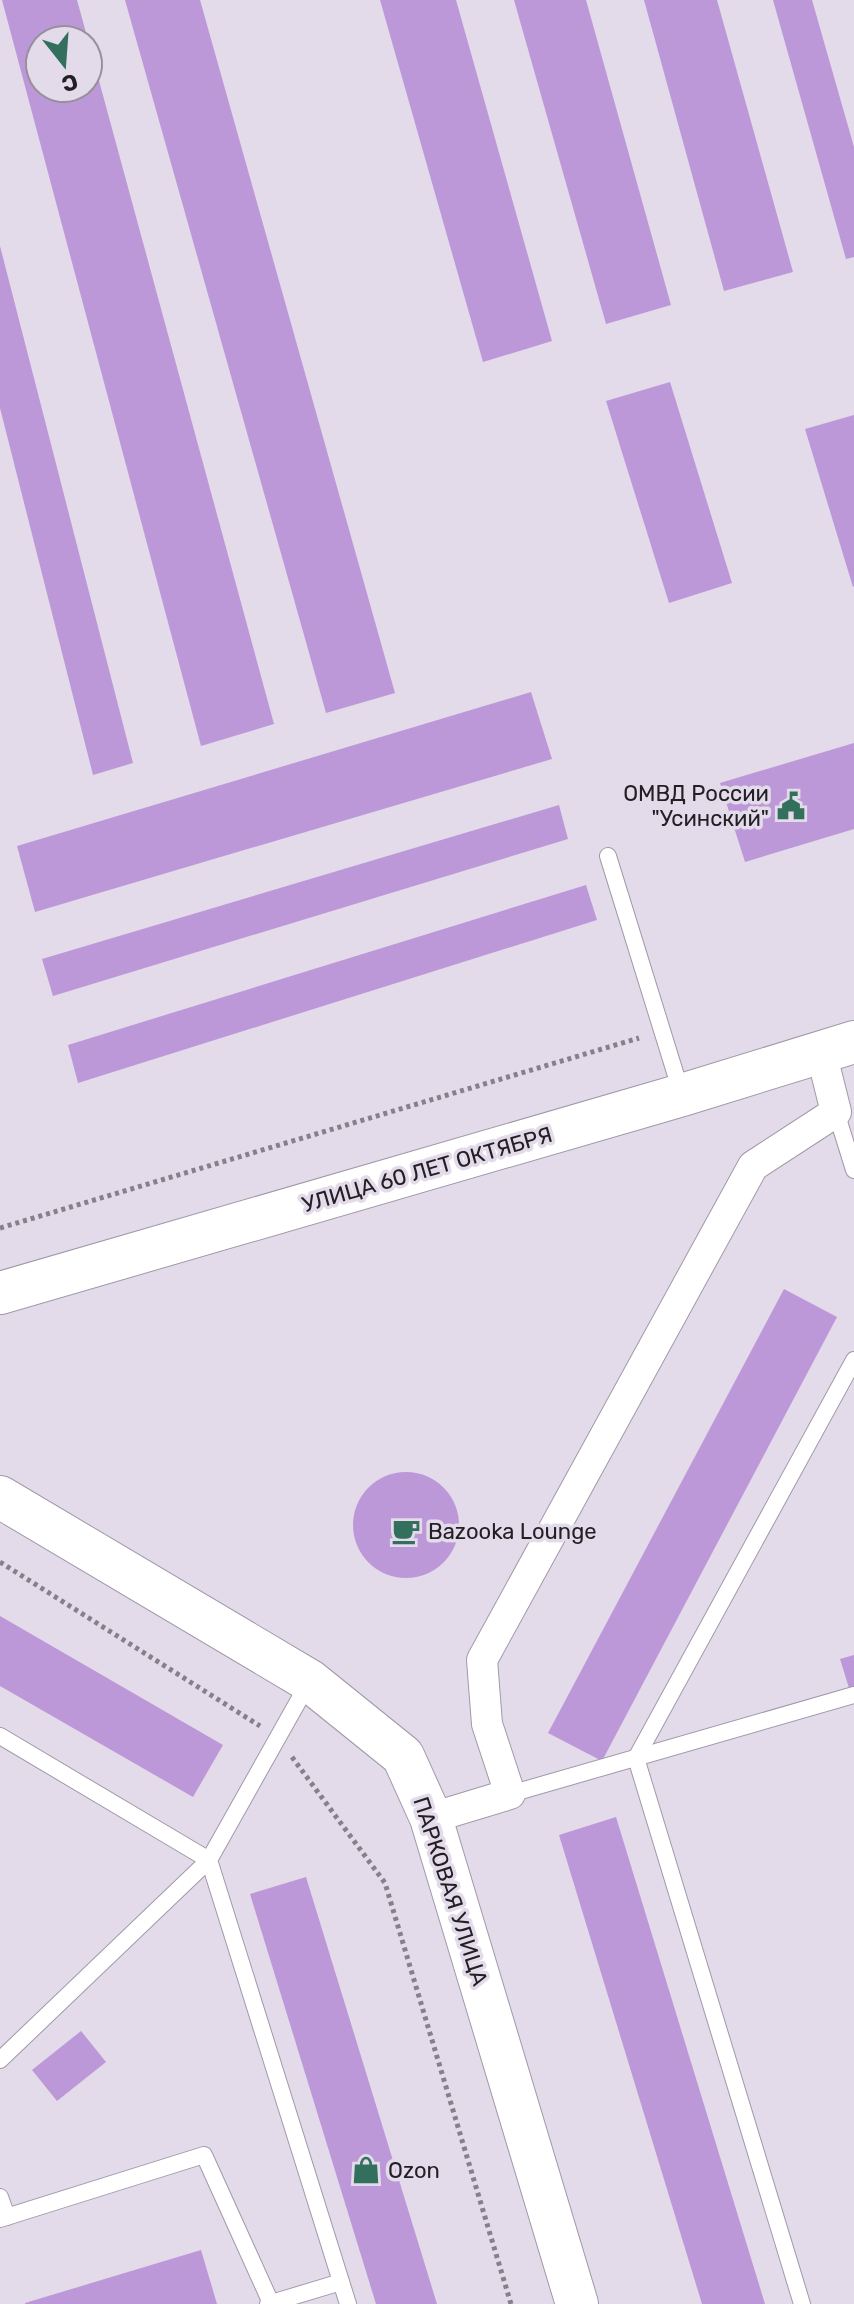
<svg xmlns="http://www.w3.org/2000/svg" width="854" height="2304" font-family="Rubik,sans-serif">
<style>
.building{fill:#bd98d8}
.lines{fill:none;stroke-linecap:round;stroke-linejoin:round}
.lane-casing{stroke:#a199a8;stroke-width:18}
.street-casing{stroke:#a199a8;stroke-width:32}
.secondary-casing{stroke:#a199a8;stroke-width:44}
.path{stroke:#86808a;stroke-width:5;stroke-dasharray:4 4;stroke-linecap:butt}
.lane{stroke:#fff;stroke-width:16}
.street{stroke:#fff;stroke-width:30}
.secondary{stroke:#fff;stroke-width:42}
.labels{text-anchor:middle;stroke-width:7;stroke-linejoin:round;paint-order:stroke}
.poi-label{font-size:22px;fill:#232025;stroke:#e3daea;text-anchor:start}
.street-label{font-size:22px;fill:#232025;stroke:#e3daea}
</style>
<rect width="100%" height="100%" fill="#e3daea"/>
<!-- building -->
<g class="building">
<path d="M2,0H77L88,40H40V88H88L89,44L274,724L201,746Z"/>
<path d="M125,0H200L395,693L326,713Z"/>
<path d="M380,0H456L552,341L483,362Z"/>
<path d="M514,0H586L671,305L606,324Z"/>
<path d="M644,0H717L793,272L724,291Z"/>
<path d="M773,0H812L854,147V257L846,259Z"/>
<path d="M0,246L133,763L93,775L0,408Z"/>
<path d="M670,382L732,583L669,603L606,401Z"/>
<path d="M854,415V586L853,587L805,429Z"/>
<path d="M531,692L552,759L35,912L17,846Z"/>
<path d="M854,743V829L745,862L720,783Z"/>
<path d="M559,805L568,839L53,996L42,959Z"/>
<path d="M586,885L597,920L78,1083L68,1045Z"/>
<path d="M784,1289L837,1317L602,1761L548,1733Z"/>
<circle cx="406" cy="1525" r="53"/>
<path d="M0,1616L223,1745L193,1797L0,1686Z"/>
<path d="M854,1655V1687L849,1688L840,1659Z"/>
<path d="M616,1817L765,2304H702L559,1835Z"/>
<path d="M306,1877L437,2304H376L250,1894Z"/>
<path d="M81,2031L106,2062L57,2101L32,2070Z"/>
<path d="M201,2250L217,2304H25V2303Z"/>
</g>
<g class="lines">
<defs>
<g id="lane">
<path d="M608,856L682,1095"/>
<path d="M836,1112L854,1170"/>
<path d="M309,1682L209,1860L348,2304"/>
<path d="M0,1736L209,1860L0,2060"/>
<path d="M510,1794L854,1695"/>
<path d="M0,2197L7,2217"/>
<path d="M0,2219L204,2155L271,2303"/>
<path d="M268,2304L341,2282"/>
<path d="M802,2304L636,1758L854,1360"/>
</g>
<path id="street" d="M431,1818L510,1794L487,1724L482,1660L753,1166L836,1112L821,1052"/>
<g id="secondary">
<path d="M0,1293L682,1095L854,1042"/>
<path d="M0,1497L310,1681L403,1756L431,1818L577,2304"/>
</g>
</defs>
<!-- lane casing -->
<use href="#lane" class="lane-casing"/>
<!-- street casing -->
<use href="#street" class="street-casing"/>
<!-- secondary casing -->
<use href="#secondary" class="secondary-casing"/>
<!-- path -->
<g class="path">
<path d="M0,1228L639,1038"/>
<path d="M0,1562L260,1726"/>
<path d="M292,1757L385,1883L511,2304"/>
</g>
<!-- lane -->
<use href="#lane" class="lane"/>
<!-- street -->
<use href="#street" class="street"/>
<!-- secondary -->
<use href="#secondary" class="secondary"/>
</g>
<!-- icons -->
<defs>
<symbol id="civic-bare" viewBox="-9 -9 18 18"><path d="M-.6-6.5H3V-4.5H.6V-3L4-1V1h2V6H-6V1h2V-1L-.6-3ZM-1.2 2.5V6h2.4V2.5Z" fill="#32705d" stroke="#e3daea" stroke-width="2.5" paint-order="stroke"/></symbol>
<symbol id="cafe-bare" viewBox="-9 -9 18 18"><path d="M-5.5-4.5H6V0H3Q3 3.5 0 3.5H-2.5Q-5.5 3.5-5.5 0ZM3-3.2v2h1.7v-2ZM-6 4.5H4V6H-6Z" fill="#32705d" stroke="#e3daea" stroke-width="2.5" paint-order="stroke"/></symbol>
<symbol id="shop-bare" viewBox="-9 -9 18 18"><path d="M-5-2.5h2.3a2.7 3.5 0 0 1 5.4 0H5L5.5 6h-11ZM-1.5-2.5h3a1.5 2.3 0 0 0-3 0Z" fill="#32705d" stroke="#e3daea" stroke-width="2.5" paint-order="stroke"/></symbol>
</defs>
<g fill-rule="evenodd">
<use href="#civic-bare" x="771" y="786" width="40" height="40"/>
<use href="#cafe-bare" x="386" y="1511" width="40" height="40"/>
<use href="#shop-bare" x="346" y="2150" width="40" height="40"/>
</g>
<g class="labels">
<!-- poi labels -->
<g class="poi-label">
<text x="769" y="801" text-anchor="end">ОМВД России<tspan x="769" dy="25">"Усинский"</tspan></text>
<text x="428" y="1539">Bazooka Lounge</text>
<text x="388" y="2178">Ozon</text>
</g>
<!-- street labels -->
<g class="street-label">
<text transform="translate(427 1169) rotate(-16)" y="8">УЛИЦА 60 ЛЕТ ОКТЯБРЯ</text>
<text transform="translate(451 1891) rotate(72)" y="8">ПАРКОВАЯ УЛИЦА</text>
</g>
</g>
<!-- north arrow -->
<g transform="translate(64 64) rotate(163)"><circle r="38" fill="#e3daea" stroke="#96909b" stroke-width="2"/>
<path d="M0-6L14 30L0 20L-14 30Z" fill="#32705d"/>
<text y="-12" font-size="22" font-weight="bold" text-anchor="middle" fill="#232025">С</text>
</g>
</svg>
